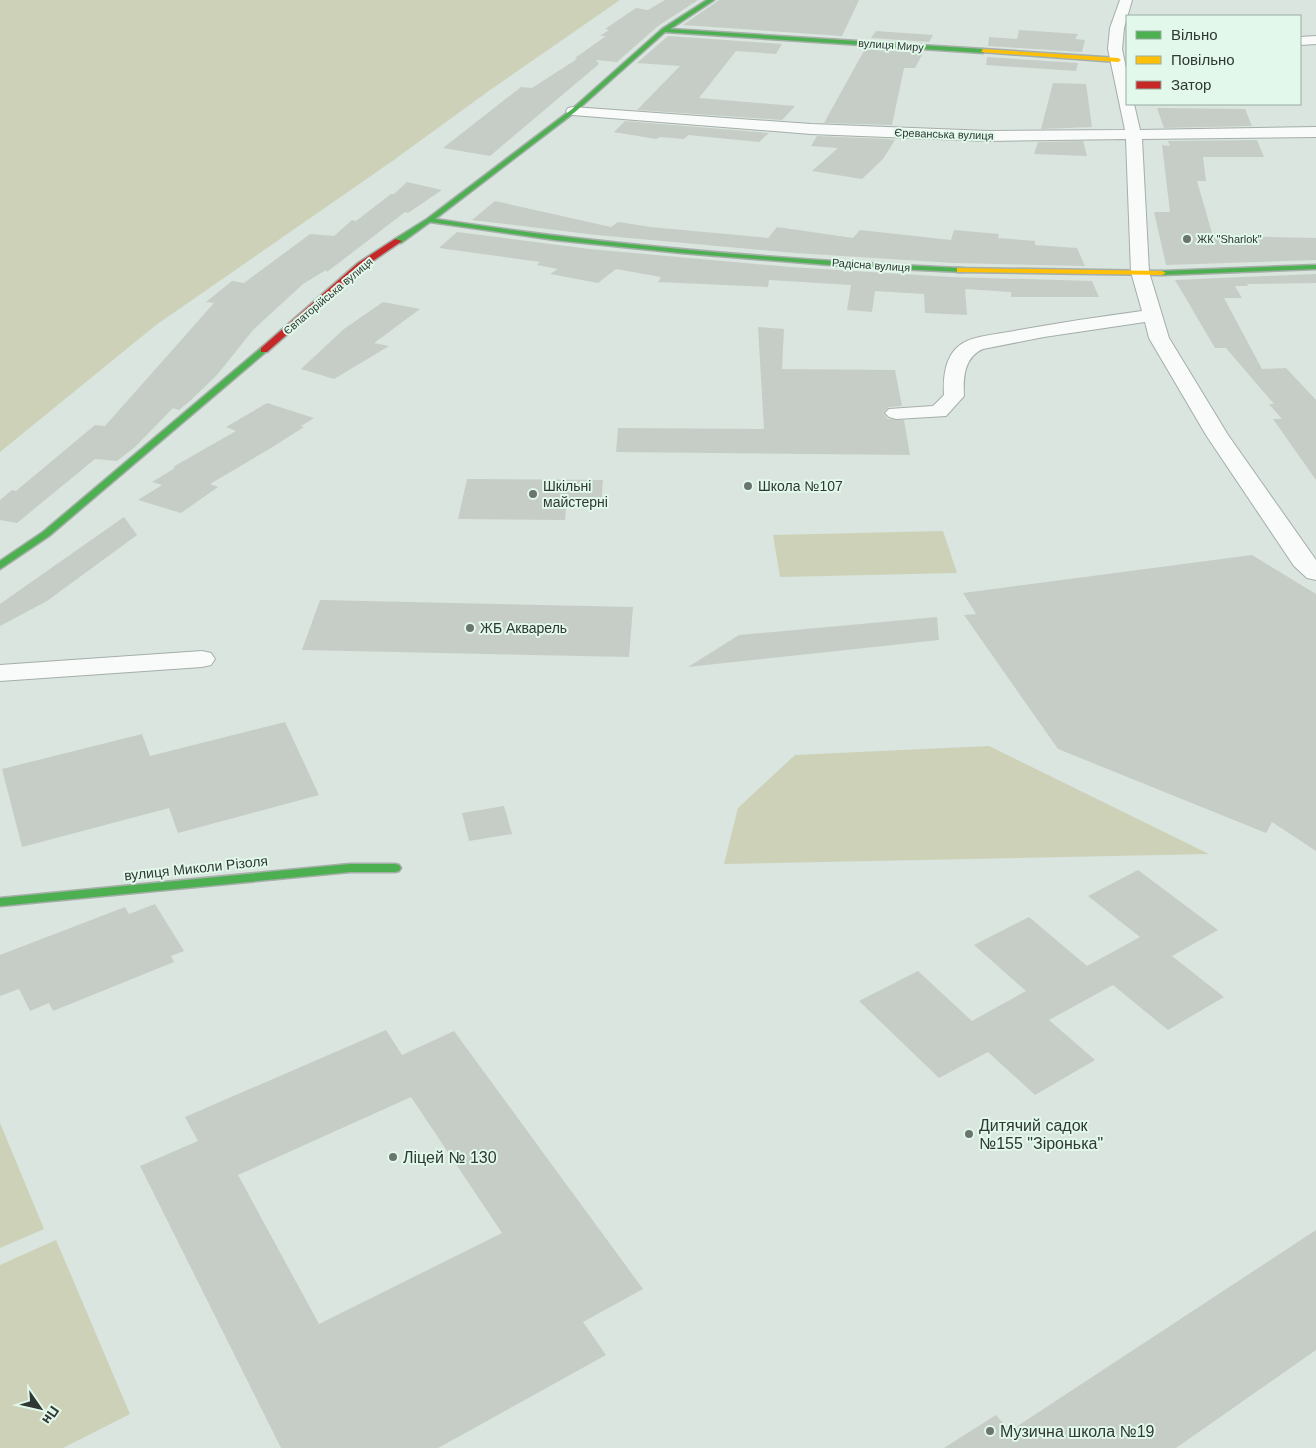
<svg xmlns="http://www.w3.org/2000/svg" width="1316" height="1448" font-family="Helvetica,sans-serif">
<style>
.green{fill:#ccd1b8}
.building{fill:#c6cdc6;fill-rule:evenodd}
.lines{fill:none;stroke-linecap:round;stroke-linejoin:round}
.street-casing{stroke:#a5aea9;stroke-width:2}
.fast-casing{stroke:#a5aea9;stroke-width:3}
.slow-casing{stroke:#a5aea9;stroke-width:3}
.jam-casing{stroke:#a5aea9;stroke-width:3}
.street{fill:#f9fbfa;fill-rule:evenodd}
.fast{fill:#4caf50;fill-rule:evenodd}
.slow{fill:#ffc107;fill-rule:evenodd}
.jam{fill:#c62828;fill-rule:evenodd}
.poi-dot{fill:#6a756f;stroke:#e1f8ea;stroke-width:2}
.labels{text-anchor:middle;stroke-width:4;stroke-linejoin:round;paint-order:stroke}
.far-street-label{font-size:11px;fill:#2f3833;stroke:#e1f8ea}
.far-poi-label{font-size:11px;fill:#2f3833;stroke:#e1f8ea;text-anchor:start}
.poi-label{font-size:14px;fill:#2f3833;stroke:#e1f8ea;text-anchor:start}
.street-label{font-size:14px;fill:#2f3833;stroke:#e1f8ea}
.near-poi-label{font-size:16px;fill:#2f3833;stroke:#e1f8ea;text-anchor:start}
</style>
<rect width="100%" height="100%" fill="#d9e5de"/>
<!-- green -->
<g class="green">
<path d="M0,0H620L490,90L391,162L156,325L0,452Z"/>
<path d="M943,531L957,573L780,577L773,535Z"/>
<path d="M989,746L1209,854L724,864L738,808L795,755Z"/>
<path d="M0,1123L44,1229L0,1248Z"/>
<path d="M56,1240L130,1414L63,1448H0V1265Z"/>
</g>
<!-- building -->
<g class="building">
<path d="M665,0H698L658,26L617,62L596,60L599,64L490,156L443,148L521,87L532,88L577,59L575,58L606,36H600L609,30L605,29L636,8L648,10Z"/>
<path d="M719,0H859L842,36L683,25Z"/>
<path d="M1019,30L1078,34L1075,39L1085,40L1082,52L988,46L989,37L1017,39Z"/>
<path d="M876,31L933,35L929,42L871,38Z"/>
<path d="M668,36L782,44L776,54L736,51L699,98L795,106L782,120L637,110L680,66L637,63Z"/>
<path d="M865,49L923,53L915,68H904L892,125L824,123Z"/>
<path d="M987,57L1078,63L1076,71L986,65Z"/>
<path d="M1053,83L1086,84L1092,127L1041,129Z"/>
<path d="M1157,108L1245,109L1252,126L1164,128Z"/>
<path d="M625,121L769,133L759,142L688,135L684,139L660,137L656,139L614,132Z"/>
<path d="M817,136L888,139L895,140L883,159L862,179L812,171L838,148L811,146Z"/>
<path d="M1257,140L1264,157H1203L1206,181H1197L1212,233H1229L1231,236L1316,238V260L1166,265L1154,212H1170L1162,145L1170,146L1168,141Z"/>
<path d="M1083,141L1087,156L1034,154L1038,142Z"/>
<path d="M407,182L442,190L408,213L405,212L327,272L326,270L303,284L253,330L217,375L191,400L179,410L173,408L135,447L117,461L95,459L17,523L0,520V500L12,490L16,491L95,425L105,426L214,303L206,302L232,281L244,283L310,234L334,236L352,220L356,221L391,194H394Z"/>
<path d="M495,201L611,227L618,222L651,227L768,238L777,227L853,238L860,230L951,240L954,230L999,234L998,238L1035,241V245L1077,248L1085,266L954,263L795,253L596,235L472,220Z"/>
<path d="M457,232L589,249L790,267L950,277L1092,281L1099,297H1011V292L965,289L967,315L925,313L924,294L875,291L872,312L847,310L851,285L769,280L768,287L658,282L661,277L616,269L598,283L550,274L558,269L537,265L540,262L439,248Z"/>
<path d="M1316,274V283L1247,284L1248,286H1235L1242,298H1224L1262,369L1286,368L1316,400V480L1273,419H1282L1269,404H1274L1226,348H1215L1175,280Z"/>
<path d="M383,302L420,309L374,343L389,346L334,379L301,369L344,329Z"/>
<path d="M758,327L784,329L782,369L895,370L902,406L889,407L883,413L888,419L904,420L910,455L616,452L618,428L764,429Z"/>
<path d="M267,403L314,418L301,426L304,427L266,451L210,484L218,487L181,513L138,500L162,485L152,482L175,468L173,467L236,431L226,427Z"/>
<path d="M467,479L603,480L601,507H566L565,520L458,519Z"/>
<path d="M124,517L137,535L47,601L0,626V604Z"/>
<path d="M1252,555L1316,594V851L1272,822L1266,833L1058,749L964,615L976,614L963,593Z"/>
<path d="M320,600L633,607L629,657L302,650Z"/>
<path d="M937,617L939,640L688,667L739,635Z"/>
<path d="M285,722L319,795L178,833L169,808L22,847L2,769L142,734L150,756Z"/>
<path d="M504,806L512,834L469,841L462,813Z"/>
<path d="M1138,870L1218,930L1172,956L1224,997L1168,1030L1113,985L1049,1020L1095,1060L1035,1095L988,1052L939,1078L859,1001L918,971L972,1021L1026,991L974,945L1029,917L1087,966L1140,937L1088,896Z"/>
<path d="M155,904L184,951L171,956L174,962L53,1011L49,1003L30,1011L19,989L0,996V955L125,907L129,914Z"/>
<path d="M386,1030L402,1055L454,1031L643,1289L583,1322L606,1355L438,1448H281L140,1166L198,1141L185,1117ZM411,1097L502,1233L319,1324L238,1175Z"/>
<path d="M1316,1230V1350L1176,1448H944L996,1415L1010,1431Z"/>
</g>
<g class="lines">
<defs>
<g id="street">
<path d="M1120,0H1132L1124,28L1122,49L1127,73V104H1134L1140,130L1316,127V137L1142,139L1149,272L1169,338L1228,435L1316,560V580L1307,578L1294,566L1206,435L1149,338L1145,322L1044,337L983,349C964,357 963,378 964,396L946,416L896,419L889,417L885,413L889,409L933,406L944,395C943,378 945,356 960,345C972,336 993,335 1008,332C1052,324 1097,317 1142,311L1131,272L1126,139L988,141L811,134L573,115L568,114L566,111L568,108L573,107L811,124L988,131L1125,130L1108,49L1110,28Z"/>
<path d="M1316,36V44L1300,45V37Z"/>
<path d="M202,651L211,653L215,659L211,665L202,667L0,681V665Z"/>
</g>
<g id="fast">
<path d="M707,0H714L670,29L983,49L986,51L983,53L665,32L575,112L435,219C609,246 785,260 960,268H963V272L855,267L681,253L555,240L430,222L401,243H395V239L427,219L571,110L662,29Z"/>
<path d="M1316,265V269L1162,275L1158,273L1162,271Z"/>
<path d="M261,348L268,350L49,536L0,569V561L43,532Z"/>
<path d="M350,864H395L399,865L401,868L399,871L395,872H350L0,906V898Z"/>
</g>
<g id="slow">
<path d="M983,49L1118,58L1121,60L1118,62L981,52Z"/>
<path d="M957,268L1162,271L1166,273L1162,275L960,272H957Z"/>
</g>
<path id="jam" d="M395,239L402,241L364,267L267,352H261V348L358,263Z"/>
</defs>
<!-- street casing -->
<use href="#street" class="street-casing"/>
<!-- fast casing -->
<use href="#fast" class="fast-casing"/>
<!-- slow casing -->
<use href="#slow" class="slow-casing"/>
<!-- jam casing -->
<use href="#jam" class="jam-casing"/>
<!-- street -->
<use href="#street" class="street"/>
<!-- fast -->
<use href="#fast" class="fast"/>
<!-- slow -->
<use href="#slow" class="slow"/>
<!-- jam -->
<use href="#jam" class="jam"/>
</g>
<!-- markers -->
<g class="poi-dot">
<circle cx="1187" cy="239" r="5"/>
<circle cx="748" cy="486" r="5"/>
<circle cx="533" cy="494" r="5"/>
<circle cx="470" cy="628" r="5"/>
<circle cx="969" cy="1134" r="5"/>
<circle cx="393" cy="1157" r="5"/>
<circle cx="990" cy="1431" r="5"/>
</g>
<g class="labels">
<!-- far-street labels -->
<g class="far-street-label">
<text transform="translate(891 45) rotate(4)" y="4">вулиця Миру</text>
<text transform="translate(944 134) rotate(2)" y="4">Єреванська вулиця</text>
<text transform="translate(871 265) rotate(4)" y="4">Радісна вулиця</text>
<text transform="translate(328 296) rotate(-40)" y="4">Євпаторійська вулиця</text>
</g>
<!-- far-poi labels -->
<g class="far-poi-label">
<text x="1197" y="243">ЖК "Sharlok"</text>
</g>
<!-- poi labels -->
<g class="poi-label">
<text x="543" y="491">Шкільні<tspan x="543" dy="16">майстерні</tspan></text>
<text x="758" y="491">Школа №107</text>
<text x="480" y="633">ЖБ Акварель</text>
</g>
<!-- street labels -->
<g class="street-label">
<text transform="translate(196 868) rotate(-6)" y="5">вулиця Миколи Різоля</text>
</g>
<!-- near-poi labels -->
<g class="near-poi-label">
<text x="979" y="1131">Дитячий садок<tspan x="979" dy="18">№155 "Зіронька"</tspan></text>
<text x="403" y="1163">Ліцей № 130</text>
<text x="1000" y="1437">Музична школа №19</text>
</g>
</g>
<!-- legend -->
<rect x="1126" y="15" width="175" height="90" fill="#e1f8ea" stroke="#9aaba1"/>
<rect x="1136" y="31" width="25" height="8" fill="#4caf50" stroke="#9aaba1"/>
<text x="1171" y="40" font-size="15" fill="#2f3833">Вільно</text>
<rect x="1136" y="56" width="25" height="8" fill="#ffc107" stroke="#9aaba1"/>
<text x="1171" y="65" font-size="15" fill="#2f3833">Повільно</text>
<rect x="1136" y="81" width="25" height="8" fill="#c62828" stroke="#9aaba1"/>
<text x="1171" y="90" font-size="15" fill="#2f3833">Затор</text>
<!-- north arrow -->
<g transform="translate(40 1408) rotate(124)" stroke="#e1f8ea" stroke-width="4" paint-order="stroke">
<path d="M0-4L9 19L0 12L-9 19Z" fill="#2f3833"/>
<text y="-8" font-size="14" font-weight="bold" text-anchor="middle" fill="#2f3833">Пн</text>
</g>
</svg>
